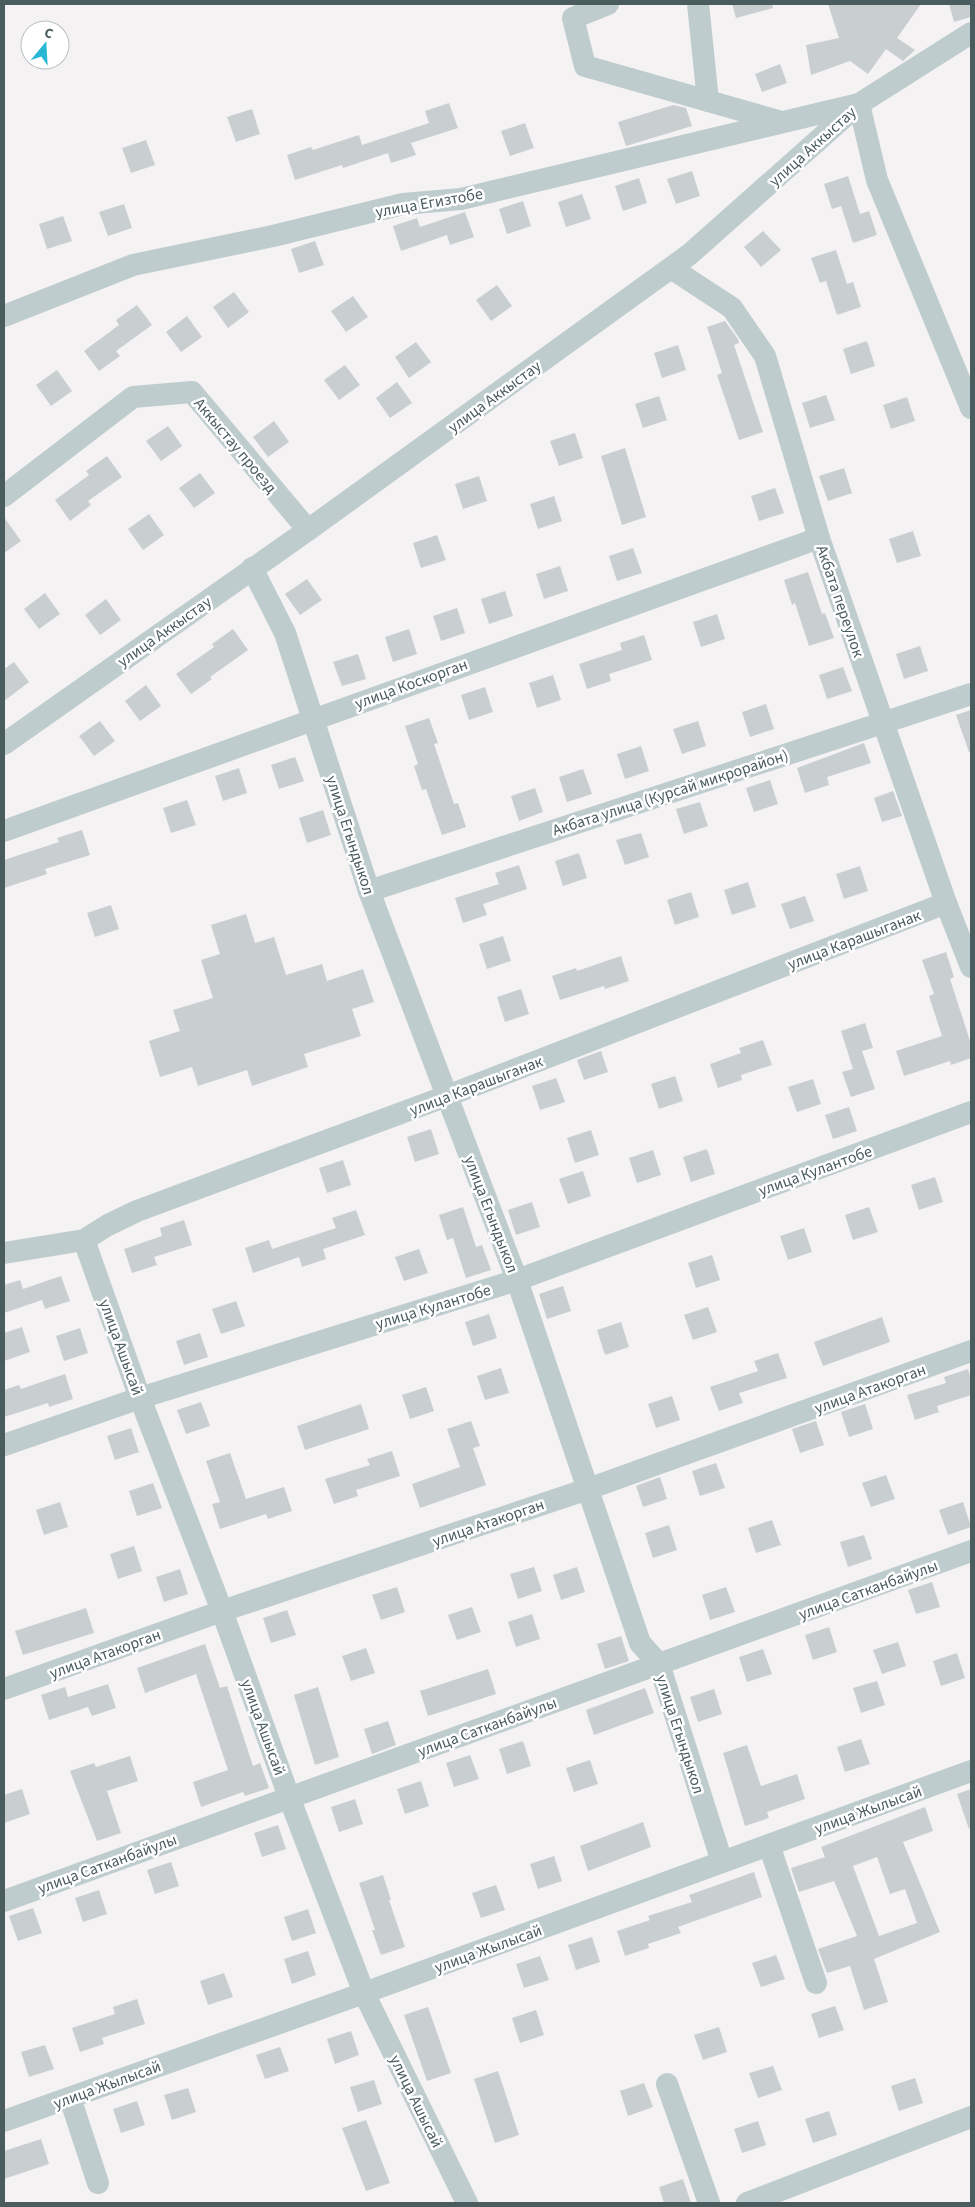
<svg xmlns="http://www.w3.org/2000/svg" width="975" height="2207" font-family="'Source Sans 3',sans-serif">
<style>
.building{fill:#c9cfd0;fill-rule:evenodd}
.lines{fill:none;stroke-linecap:round;stroke-linejoin:round}
.minor{stroke:#bfcccd;stroke-width:22}
.labels{text-anchor:middle;stroke-width:5;stroke-linejoin:round;paint-order:stroke}
.street-label{font-size:16px;fill:#4b5c5e;stroke:#fff}
</style>
<rect width="100%" height="100%" fill="#f4f2f3"/>
<!-- building -->
<g class="building">
<path d="M732,4H772L773,8L736,18Z"/>
<path d="M828,4H921L897,38L915,50L903,61L886,49L868,74L850,61L811,75L806,45L839,38Z"/>
<path d="M949,4H971V17L954,22Z"/>
<path d="M780,64L787,83L762,92L755,74Z"/>
<path d="M449,103L458,128L411,143L416,155L391,163L388,153L343,168L342,165L295,180L287,155L311,147L313,150L359,135L362,145L429,123L425,111Z"/>
<path d="M673,105L686,108L692,126L626,146L618,122Z"/>
<path d="M252,109L260,134L236,142L227,117Z"/>
<path d="M525,123L534,148L510,156L501,131Z"/>
<path d="M146,140L155,165L131,173L122,148Z"/>
<path d="M692,171L700,196L676,204L667,179Z"/>
<path d="M848,176L860,214L869,211L877,235L853,243L841,206L832,209L824,184Z"/>
<path d="M639,178L647,203L623,211L615,186Z"/>
<path d="M582,194L591,219L566,227L558,202Z"/>
<path d="M523,201L531,226L507,234L499,209Z"/>
<path d="M124,204L132,228L108,236L99,212Z"/>
<path d="M465,212L474,237L450,245L447,235L401,251L393,226L417,218L420,227Z"/>
<path d="M63,216L72,241L47,249L39,224Z"/>
<path d="M763,231L781,250L761,267L744,247Z"/>
<path d="M315,241L324,265L299,273L291,249Z"/>
<path d="M836,250L847,284L853,282L861,307L837,315L826,281L820,283L811,258Z"/>
<path d="M497,285L512,306L491,321L476,300Z"/>
<path d="M234,292L249,312L228,328L213,307Z"/>
<path d="M353,296L368,317L346,332L331,311Z"/>
<path d="M137,305L152,325L116,351L120,356L99,371L84,351L119,325L116,320Z"/>
<path d="M187,316L202,337L181,352L166,332Z"/>
<path d="M725,321L738,339L739,343L734,345L763,432L739,440L717,375L722,373L707,327Z"/>
<path d="M867,341L875,366L851,374L843,349Z"/>
<path d="M416,342L431,362L409,378L395,357Z"/>
<path d="M678,345L686,370L662,378L654,353Z"/>
<path d="M345,365L360,385L339,400L324,380Z"/>
<path d="M57,370L72,391L51,406L36,385Z"/>
<path d="M397,382L412,403L390,418L376,398Z"/>
<path d="M826,395L835,420L810,428L802,403Z"/>
<path d="M659,396L667,420L643,428L635,404Z"/>
<path d="M907,397L915,421L891,429L883,405Z"/>
<path d="M274,421L289,442L268,457L253,437Z"/>
<path d="M168,426L182,446L161,461L146,441Z"/>
<path d="M575,433L583,458L559,466L550,441Z"/>
<path d="M625,448L646,517L622,525L601,456Z"/>
<path d="M107,456L122,477L88,501L91,505L70,521L55,500L89,475L86,471Z"/>
<path d="M844,468L852,493L828,501L819,476Z"/>
<path d="M200,473L215,493L194,508L179,488Z"/>
<path d="M479,476L487,501L463,509L455,484Z"/>
<path d="M775,488L784,513L759,521L751,496Z"/>
<path d="M554,496L562,521L538,529L530,504Z"/>
<path d="M149,514L164,535L143,550L128,529Z"/>
<path d="M4,517L21,541L4,553Z"/>
<path d="M913,531L921,556L897,563L889,539Z"/>
<path d="M437,535L446,560L421,568L413,543Z"/>
<path d="M633,548L642,573L617,581L609,556Z"/>
<path d="M560,566L568,591L544,599L536,574Z"/>
<path d="M808,572L822,614L825,613L834,638L809,646L795,603L792,605L784,580Z"/>
<path d="M307,579L322,600L300,615L285,594Z"/>
<path d="M505,591L513,616L489,624L481,599Z"/>
<path d="M45,593L60,614L39,629L24,609Z"/>
<path d="M106,599L121,620L100,635L85,615Z"/>
<path d="M457,608L465,633L441,641L433,616Z"/>
<path d="M717,614L725,639L701,647L693,622Z"/>
<path d="M233,629L248,650L210,677L212,679L191,694L176,674L214,647L212,644Z"/>
<path d="M409,629L417,654L393,662L385,637Z"/>
<path d="M644,635L652,660L609,674L611,681L587,689L579,664L622,650L620,643Z"/>
<path d="M920,646L928,671L904,679L896,654Z"/>
<path d="M358,654L366,679L342,686L333,662Z"/>
<path d="M14,662L29,682L4,701V669Z"/>
<path d="M843,667L852,691L827,699L819,675Z"/>
<path d="M553,675L561,700L537,708L529,683Z"/>
<path d="M146,685L161,706L140,721L125,701Z"/>
<path d="M485,687L493,712L469,720L461,695Z"/>
<path d="M766,704L774,729L750,737L742,712Z"/>
<path d="M971,710V752H969L956,715Z"/>
<path d="M429,718L438,743L434,744L454,804L458,803L466,827L442,835L426,789L422,790L414,766L418,764L405,726Z"/>
<path d="M100,721L115,741L94,756L79,736Z"/>
<path d="M698,721L706,746L682,754L673,729Z"/>
<path d="M864,743L871,763L827,777L829,785L805,793L797,768Z"/>
<path d="M641,746L649,771L625,779L617,754Z"/>
<path d="M295,757L304,781L279,789L271,765Z"/>
<path d="M239,768L247,793L223,801L215,776Z"/>
<path d="M583,769L592,794L567,802L559,777Z"/>
<path d="M770,780L778,804L754,812L746,788Z"/>
<path d="M535,788L543,812L519,821L511,796Z"/>
<path d="M893,791L902,816L882,822L874,798Z"/>
<path d="M187,800L196,825L171,833L163,808Z"/>
<path d="M700,802L708,826L684,834L676,809Z"/>
<path d="M323,810L331,835L307,843L299,818Z"/>
<path d="M82,830L90,855L45,869L47,874L4,888V860L59,842L57,838Z"/>
<path d="M641,833L649,857L625,865L616,840Z"/>
<path d="M579,853L587,878L563,886L555,861Z"/>
<path d="M519,865L527,889L483,904L487,915L463,923L455,898L499,884L495,873Z"/>
<path d="M860,866L868,891L844,899L836,874Z"/>
<path d="M748,882L756,907L732,915L724,890Z"/>
<path d="M691,892L699,917L675,925L667,900Z"/>
<path d="M805,896L814,921L790,929L781,904Z"/>
<path d="M111,905L119,929L95,937L87,913Z"/>
<path d="M246,914L255,943L274,937L286,975L322,964L327,981L363,969L374,1002L352,1009L361,1036L304,1054L308,1067L252,1086L247,1070L198,1086L192,1067L160,1077L149,1041L180,1031L173,1010L213,998L201,960L220,954L211,925Z"/>
<path d="M503,936L511,961L487,969L479,944Z"/>
<path d="M946,952L954,977L950,979L971,1044V1058L951,1065L950,1061L904,1076L896,1051L942,1036L929,996L934,994L922,960Z"/>
<path d="M621,956L629,981L605,989L604,986L560,1000L552,976L576,968L577,971Z"/>
<path d="M521,989L529,1014L505,1022L497,997Z"/>
<path d="M865,1023L873,1048L862,1051L875,1089L851,1097L842,1072L853,1069L841,1031Z"/>
<path d="M763,1040L772,1065L741,1075L742,1080L718,1088L710,1064L741,1053L739,1048Z"/>
<path d="M601,1051L608,1072L584,1080L577,1060Z"/>
<path d="M675,1076L683,1101L659,1109L651,1084Z"/>
<path d="M556,1078L565,1102L540,1110L532,1086Z"/>
<path d="M813,1079L821,1104L797,1112L788,1087Z"/>
<path d="M849,1107L857,1131L833,1139L825,1115Z"/>
<path d="M431,1129L439,1154L415,1162L407,1137Z"/>
<path d="M591,1130L599,1155L575,1163L567,1138Z"/>
<path d="M707,1149L715,1174L691,1182L683,1157Z"/>
<path d="M653,1150L661,1175L637,1183L629,1158Z"/>
<path d="M343,1160L351,1185L327,1193L319,1168Z"/>
<path d="M583,1171L591,1196L568,1204L559,1179Z"/>
<path d="M935,1177L943,1202L919,1210L911,1185Z"/>
<path d="M532,1202L540,1227L516,1235L508,1210Z"/>
<path d="M463,1207L476,1247L482,1245L491,1270L466,1278L453,1238L447,1240L439,1215Z"/>
<path d="M869,1207L878,1232L853,1240L845,1215Z"/>
<path d="M356,1210L365,1235L323,1249L326,1259L302,1267L299,1257L253,1273L245,1248L269,1240L272,1249L336,1228L332,1218Z"/>
<path d="M184,1220L192,1245L154,1257L157,1265L132,1273L124,1249L162,1236L160,1228Z"/>
<path d="M804,1228L812,1252L788,1260L780,1236Z"/>
<path d="M419,1249L428,1273L404,1281L395,1257Z"/>
<path d="M712,1255L720,1280L696,1288L688,1263Z"/>
<path d="M61,1276L70,1301L45,1309L42,1300L4,1313V1285L20,1280L23,1289Z"/>
<path d="M563,1286L571,1311L547,1319L539,1294Z"/>
<path d="M236,1301L245,1326L221,1334L212,1309Z"/>
<path d="M708,1307L717,1332L693,1340L684,1315Z"/>
<path d="M489,1314L497,1338L473,1346L465,1322Z"/>
<path d="M882,1317L890,1342L823,1366L814,1342Z"/>
<path d="M621,1322L629,1347L605,1355L597,1330Z"/>
<path d="M22,1327L30,1352L4,1361V1333Z"/>
<path d="M80,1328L88,1353L64,1361L56,1336Z"/>
<path d="M200,1333L208,1357L184,1365L176,1341Z"/>
<path d="M778,1353L787,1378L739,1393L743,1403L719,1411L710,1387L758,1371L754,1361Z"/>
<path d="M501,1368L509,1393L485,1400L477,1376Z"/>
<path d="M968,1369L971,1379V1395L937,1406L939,1412L915,1420L907,1395L946,1383L944,1377Z"/>
<path d="M65,1374L73,1399L49,1407L48,1403L4,1417V1390L19,1385L21,1389Z"/>
<path d="M426,1387L434,1411L410,1419L402,1395Z"/>
<path d="M672,1396L680,1420L656,1428L648,1404Z"/>
<path d="M201,1402L210,1426L186,1434L177,1410Z"/>
<path d="M361,1404L369,1429L305,1450L297,1426Z"/>
<path d="M865,1404L873,1429L849,1437L841,1412Z"/>
<path d="M471,1421L480,1446L473,1448L486,1485L420,1508L412,1484L460,1467L447,1429Z"/>
<path d="M816,1421L824,1445L800,1453L792,1429Z"/>
<path d="M131,1428L139,1452L115,1460L107,1436Z"/>
<path d="M392,1451L400,1476L356,1490L358,1496L334,1504L325,1479L370,1465L367,1459Z"/>
<path d="M230,1453L246,1499L284,1487L292,1511L268,1519L266,1514L220,1529L212,1504L220,1502L206,1461Z"/>
<path d="M716,1463L725,1488L700,1496L692,1471Z"/>
<path d="M886,1475L895,1499L871,1507L862,1483Z"/>
<path d="M660,1477L667,1499L643,1507L636,1486Z"/>
<path d="M153,1483L162,1508L137,1516L129,1491Z"/>
<path d="M60,1502L68,1527L44,1535L36,1510Z"/>
<path d="M963,1502L971,1527L948,1535L939,1510Z"/>
<path d="M772,1520L781,1545L756,1553L748,1528Z"/>
<path d="M669,1525L677,1550L653,1558L645,1533Z"/>
<path d="M864,1535L872,1559L848,1567L840,1542Z"/>
<path d="M134,1546L142,1571L118,1579L110,1554Z"/>
<path d="M534,1567L542,1591L518,1599L510,1574Z"/>
<path d="M577,1567L585,1592L561,1600L553,1575Z"/>
<path d="M180,1569L188,1594L164,1602L156,1577Z"/>
<path d="M932,1582L940,1607L916,1614L908,1590Z"/>
<path d="M397,1587L405,1612L381,1620L372,1595Z"/>
<path d="M726,1587L735,1612L710,1620L702,1595Z"/>
<path d="M472,1607L481,1632L457,1640L448,1615Z"/>
<path d="M86,1608L94,1633L23,1655L15,1631Z"/>
<path d="M287,1610L296,1635L271,1643L263,1618Z"/>
<path d="M532,1614L540,1639L516,1647L508,1622Z"/>
<path d="M829,1627L837,1652L813,1660L805,1635Z"/>
<path d="M621,1636L629,1661L605,1669L597,1644Z"/>
<path d="M898,1642L906,1666L882,1674L873,1650Z"/>
<path d="M205,1644L220,1688L227,1686L253,1766L260,1763L269,1788L245,1796L243,1792L201,1807L193,1782L228,1770L196,1674L145,1693L137,1668Z"/>
<path d="M366,1648L375,1673L351,1681L342,1656Z"/>
<path d="M763,1649L772,1674L747,1682L739,1657Z"/>
<path d="M957,1653L965,1678L941,1686L933,1661Z"/>
<path d="M488,1669L496,1694L428,1716L420,1691Z"/>
<path d="M877,1681L885,1705L861,1713L853,1688Z"/>
<path d="M108,1684L116,1708L92,1716L88,1707L49,1720L41,1695L65,1687L68,1697Z"/>
<path d="M318,1687L339,1757L315,1765L294,1695Z"/>
<path d="M645,1688L654,1713L594,1735L586,1710Z"/>
<path d="M714,1689L722,1714L698,1722L690,1697Z"/>
<path d="M388,1721L396,1745L372,1754L364,1729Z"/>
<path d="M861,1739L870,1764L845,1772L837,1747Z"/>
<path d="M523,1741L531,1766L507,1774L499,1749Z"/>
<path d="M747,1745L761,1786L797,1774L805,1799L767,1812L769,1818L745,1826L723,1753Z"/>
<path d="M470,1755L479,1779L454,1787L446,1763Z"/>
<path d="M130,1756L138,1781L107,1791L121,1833L97,1841L70,1771L94,1763L96,1767Z"/>
<path d="M590,1760L598,1784L574,1792L566,1768Z"/>
<path d="M421,1781L429,1806L405,1814L397,1789Z"/>
<path d="M22,1789L30,1814L4,1823V1795Z"/>
<path d="M971,1789V1829H969L957,1794Z"/>
<path d="M355,1799L363,1824L339,1832L331,1807Z"/>
<path d="M925,1807L933,1831L903,1842L940,1932L874,1959L888,2002L864,2010L850,1966L827,1973L818,1949L857,1936L834,1881L799,1892L791,1868L825,1857L821,1847ZM877,1857L890,1894L905,1889L917,1923L879,1936L853,1866Z"/>
<path d="M643,1822L651,1847L588,1871L580,1846Z"/>
<path d="M278,1825L286,1849L262,1857L254,1833Z"/>
<path d="M554,1856L562,1881L538,1889L530,1864Z"/>
<path d="M171,1862L179,1886L155,1894L147,1870Z"/>
<path d="M754,1872L762,1897L678,1927L681,1933L648,1944L649,1948L625,1956L617,1931L650,1920L648,1916L692,1902L689,1895Z"/>
<path d="M383,1875L391,1900H389L405,1947L381,1955L372,1930H375L359,1883Z"/>
<path d="M496,1885L505,1910L481,1918L472,1893Z"/>
<path d="M99,1890L107,1914L83,1922L75,1898Z"/>
<path d="M33,1908L42,1933L18,1941L9,1916Z"/>
<path d="M308,1909L316,1933L292,1941L284,1917Z"/>
<path d="M592,1937L600,1962L576,1970L568,1945Z"/>
<path d="M308,1951L316,1975L292,1984L284,1959Z"/>
<path d="M776,1955L785,1979L761,1987L752,1963Z"/>
<path d="M540,1956L549,1980L524,1988L516,1964Z"/>
<path d="M224,1973L233,1997L208,2005L200,1981Z"/>
<path d="M137,1999L145,2024L102,2038L104,2044L80,2052L72,2028L115,2014L113,2007Z"/>
<path d="M835,2006L844,2030L819,2038L811,2014Z"/>
<path d="M428,2007L451,2073L427,2081L404,2015Z"/>
<path d="M536,2010L544,2035L520,2043L512,2018Z"/>
<path d="M719,2027L727,2052L703,2060L694,2035Z"/>
<path d="M351,2031L359,2055L335,2064L327,2039Z"/>
<path d="M45,2045L54,2069L29,2077L21,2052Z"/>
<path d="M280,2047L289,2071L265,2079L256,2055Z"/>
<path d="M773,2066L782,2090L758,2098L749,2073Z"/>
<path d="M498,2071L519,2135L495,2143L474,2079Z"/>
<path d="M915,2078L923,2103L899,2111L891,2086Z"/>
<path d="M374,2080L382,2104L358,2112L350,2087Z"/>
<path d="M644,2083L653,2107L628,2116L620,2091Z"/>
<path d="M188,2088L196,2112L172,2120L164,2095Z"/>
<path d="M137,2101L145,2125L121,2133L113,2109Z"/>
<path d="M829,2111L837,2135L813,2143L805,2119Z"/>
<path d="M366,2120L390,2183L366,2191L342,2128Z"/>
<path d="M758,2121L766,2145L742,2153L734,2129Z"/>
<path d="M41,2139L49,2164L4,2179V2151Z"/>
<path d="M683,2179L691,2203H664L659,2187Z"/>
</g>
<g class="lines">
<!-- minor -->
<g class="minor">
<path d="M608,4L573,18L585,66L782,122"/>
<path d="M698,4L708,101"/>
<path d="M671,268L732,308L765,356L819,538L946,903L971,967"/>
<path d="M4,316L133,265L273,236L403,204L461,199L859,104L877,180L971,408"/>
<path d="M4,496L133,397L192,392L308,530"/>
<path d="M252,568L285,633L369,891L517,1280L640,1643L659,1664L722,1862"/>
<path d="M4,744L308,530L690,254L859,104L971,33"/>
<path d="M4,831L819,538"/>
<path d="M369,891L971,694"/>
<path d="M84,1240L140,1398L222,1611L289,1797L364,1993L467,2203"/>
<path d="M4,1253L84,1240L108,1225L137,1211L447,1096L946,903"/>
<path d="M4,1445L140,1398L517,1280L971,1112"/>
<path d="M4,1689L222,1611L588,1489L971,1351"/>
<path d="M769,1845L816,1983"/>
<path d="M4,1901L971,1551"/>
<path d="M667,2084L709,2203"/>
<path d="M70,2098L98,2183"/>
<path d="M4,2121L364,1993L971,1771"/>
<path d="M747,2203L971,2117"/>
</g>
</g>
<g class="labels">
<!-- street labels -->
<g class="street-label">
<text transform="translate(812 146) rotate(-42)" y="6">улица Аккыстау</text>
<text transform="translate(429 202) rotate(-10)" y="6">улица Егизтобе</text>
<text transform="translate(494 396) rotate(-36)" y="6">улица Аккыстау</text>
<text transform="translate(236 445) rotate(50)" y="6">Аккыстау проезд</text>
<text transform="translate(841 601) rotate(71)" y="6">Акбата переулок</text>
<text transform="translate(164 631) rotate(-35)" y="6">улица Аккыстау</text>
<text transform="translate(411 683) rotate(-20)" y="6">улица Коскорган</text>
<text transform="translate(670 792) rotate(-18)" y="6">Акбата улица (Курсай микрорайон)</text>
<text transform="translate(351 835) rotate(72)" y="6">улица Егындыкол</text>
<text transform="translate(854 939) rotate(-21)" y="6">улица Карашыганак</text>
<text transform="translate(476 1085) rotate(-21)" y="6">улица Карашыганак</text>
<text transform="translate(815 1170) rotate(-20)" y="6">улица Кулантобе</text>
<text transform="translate(492 1214) rotate(69)" y="6">улица Егындыкол</text>
<text transform="translate(433 1306) rotate(-17)" y="6">улица Кулантобе</text>
<text transform="translate(122 1347) rotate(70)" y="6">улица Ашысай</text>
<text transform="translate(870 1388) rotate(-20)" y="6">улица Атакорган</text>
<text transform="translate(488 1522) rotate(-19)" y="6">улица Атакорган</text>
<text transform="translate(868 1589) rotate(-20)" y="6">улица Сатканбайулы</text>
<text transform="translate(105 1653) rotate(-20)" y="6">улица Атакорган</text>
<text transform="translate(487 1726) rotate(-20)" y="6">улица Сатканбайулы</text>
<text transform="translate(264 1727) rotate(70)" y="6">улица Ашысай</text>
<text transform="translate(681 1734) rotate(72)" y="6">улица Егындыкол</text>
<text transform="translate(868 1809) rotate(-20)" y="6">улица Жылысай</text>
<text transform="translate(107 1863) rotate(-20)" y="6">улица Сатканбайулы</text>
<text transform="translate(488 1948) rotate(-20)" y="6">улица Жылысай</text>
<text transform="translate(107 2084) rotate(-20)" y="6">улица Жылысай</text>
<text transform="translate(417 2101) rotate(64)" y="6">улица Ашысай</text>
</g>
</g>
<!-- border -->
<rect width="975" height="2207" fill="none" stroke="#4b5c5e" stroke-width="10"/>
<!-- north arrow -->
<g transform="translate(45 45) rotate(18)"><circle r="24" fill="#ffffff" stroke="#b7bebf"/>
<path d="M0-4L9 19L0 12L-9 19Z" fill="#2ab6d5"/>
<text y="-8" font-size="14" font-weight="bold" text-anchor="middle" fill="#4b5c5e">С</text>
</g>
</svg>
